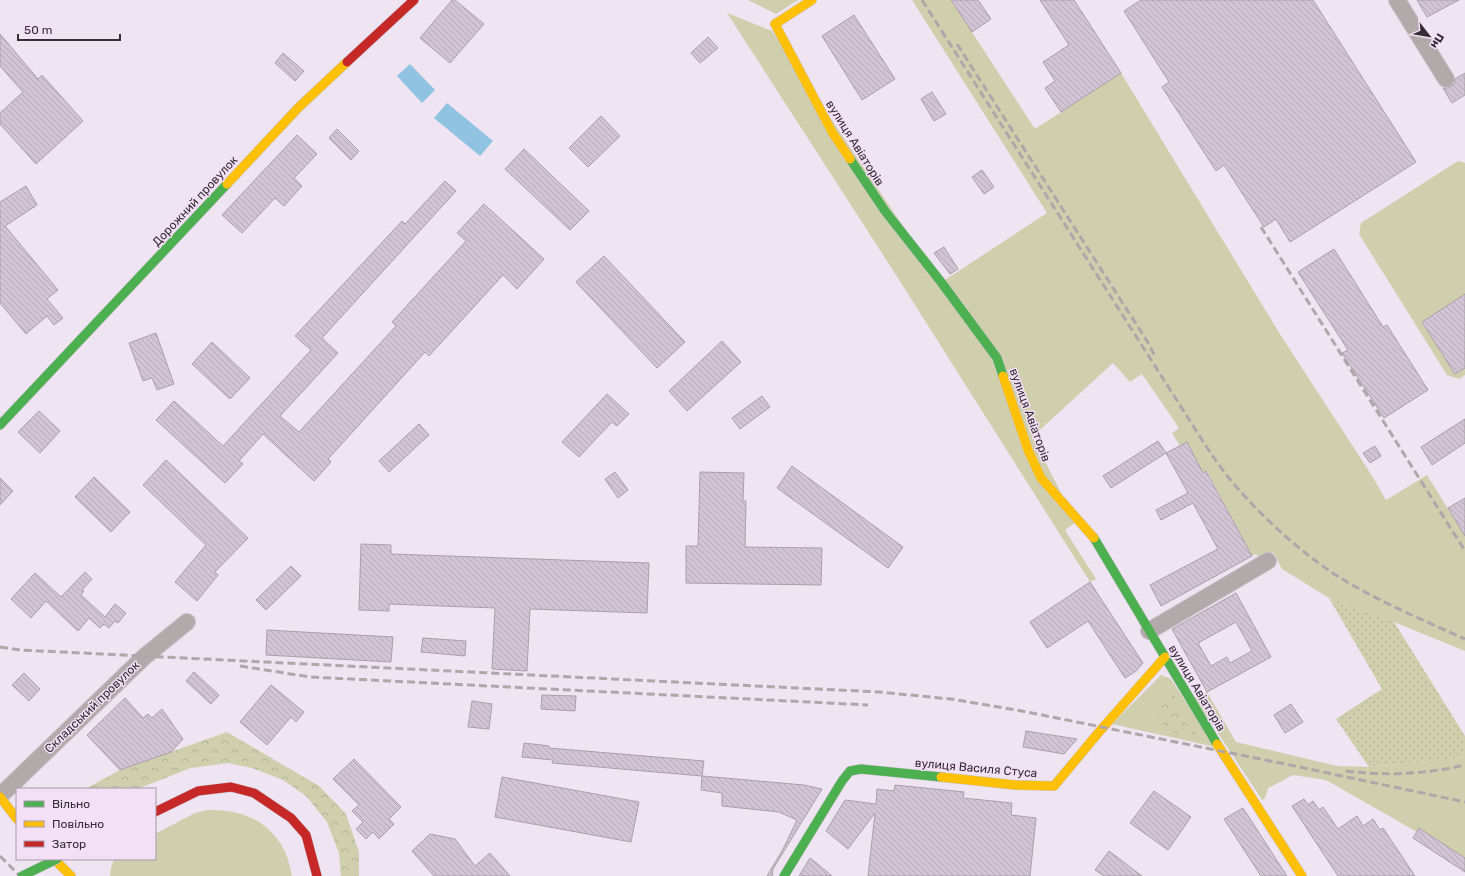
<svg xmlns="http://www.w3.org/2000/svg" width="1465" height="876" font-family="Rubik,sans-serif">
<style>
.grass{fill:#cfcfae}
.forest{fill:url(#forest-crowns)}
.garden{fill:url(#garden-dots)}
.water{fill:#8fc3e1}
.building{fill:url(#building-back-hatch);stroke:#a8a0a9;fill-rule:evenodd}
.lines{fill:none;stroke-linecap:round;stroke-linejoin:round}
.street-casing{stroke:#c9c0cb;stroke-width:18}
.fast-casing{stroke:#c9c0cb;stroke-width:10}
.slow-casing{stroke:#c9c0cb;stroke-width:10}
.jam-casing{stroke:#c9c0cb;stroke-width:10}
.street{stroke:#b2a9aa;stroke-width:16}
.fast{stroke:#4caf50;stroke-width:9}
.slow{stroke:#ffc107;stroke-width:9}
.jam{stroke:#c62828;stroke-width:9}
.rail{stroke:#aea7aa;stroke-width:3;stroke-dasharray:8 4;stroke-linecap:butt}
.fast-bridge-casing{stroke:#c9c0cb;stroke-width:10;stroke-linecap:butt}
.fast-bridge{stroke:#4caf50;stroke-width:9}
.labels{text-anchor:middle;stroke-width:3;stroke-linejoin:round;paint-order:stroke}
.street-label{font-size:12px;fill:#352d35;stroke:#f3dff6}
</style>
<defs>
<pattern id="forest-crowns" width="20" height="18" patternUnits="userSpaceOnUse"><rect width="20" height="18" fill="#cfcfae"/><path d="M2 6a3 3 0 1 1 6 0M12 15a3 3 0 1 1 6 0" fill="none" stroke="#b2b296"/></pattern>
<pattern id="garden-dots" width="8" height="8" patternUnits="userSpaceOnUse"><rect width="8" height="8" fill="#cfcfae"/><path d="M2 2h.1M6 6h.1" fill="none" stroke="#b2b296" stroke-width="1.8" stroke-linecap="round"/></pattern>
<pattern id="building-back-hatch" width="6" height="6" patternUnits="userSpaceOnUse"><rect width="6" height="6" fill="#d3c4d5"/><path d="M-1 5l2 2M0 0l6 6M5-1l2 2" fill="none" stroke="#b6a9b7"/></pattern>
</defs>
<rect width="100%" height="100%" fill="#efe4f1"/>
<!-- grass -->
<g class="grass">
<path d="M748,0H798L776,14Z"/>
<path d="M912,0H951L1035,129L1121,73L1283,339L1369,471L1386,500L1427,475L1465,536V651L1394,622L1329,598L1282,569L1274,553L1260,560L1256,554L1252,556L1207,471L1203,473L1187,442L1180,446L1172,433L1179,428L1142,374L1130,382L1113,363L1030,439L945,280L1047,213Z"/>
<path d="M727,13L772,31L993,360L1076,522L1065,530L1096,579L1090,582L896,275Z"/>
<path d="M1458,161L1465,163V375L1459,379L1447,375L1359,234L1361,223Z"/>
<path d="M1161,675L1171,679L1215,747L1112,724Z"/>
<path d="M1207,692L1236,742L1337,766L1370,767L1465,757V858L1420,829L1417,832L1326,780L1293,775L1268,788L1265,798L1262,800L1195,698Z"/>
<path d="M207,810C251,808 285,830 292,876H110L111,868L114,859H155V834L195,813Z"/>
</g>
<!-- forest -->
<g class="forest">
<path d="M1169,689L1175,696L1181,717L1201,738C1182,739 1151,727 1158,704C1160,697 1163,693 1169,689Z"/>
<path d="M227,732L319,786L346,814L359,852V876H341L339,853L327,822L306,796L283,780L252,768L228,763L191,768L137,789H85L120,770Z"/>
</g>
<!-- garden -->
<path class="garden" d="M1329,598L1394,622L1465,736V757L1369,767L1336,719L1382,689Z"/>
<!-- water -->
<g class="water">
<path d="M410,64L435,90L422,103L397,76Z"/>
<path d="M447,103L493,141L480,156L434,118Z"/>
</g>
<!-- building -->
<g class="building">
<path d="M452,0H455L484,24L450,63L420,38Z"/>
<path d="M951,0H978L991,19L972,32Z"/>
<path d="M1040,0H1074L1121,73L1061,112L1045,88L1055,81L1043,62L1069,45Z"/>
<path d="M1141,0H1313L1416,162L1290,242L1276,219L1264,227L1224,165L1216,171L1162,87L1169,82L1124,11Z"/>
<path d="M1417,0H1459L1427,17Z"/>
<path d="M854,15L895,79L862,100L822,36Z"/>
<path d="M0,34L38,79L42,75L83,121L36,164L0,124V113L23,92L0,66Z"/>
<path d="M708,37L718,48L700,63L691,53Z"/>
<path d="M283,53L304,71L295,81L275,63Z"/>
<path d="M1465,73V95L1452,103L1443,88H1447L1451,87L1455,83V79Z"/>
<path d="M932,92L946,114L934,121L921,99Z"/>
<path d="M601,116L620,136L588,167L569,148Z"/>
<path d="M337,129L359,151L351,160L329,138Z"/>
<path d="M297,135L317,154L294,178L302,186L284,206L275,198L242,233L222,215Z"/>
<path d="M524,149L589,211L570,230L505,169Z"/>
<path d="M982,170L994,187L984,194L972,177Z"/>
<path d="M445,181L456,191L322,338L338,353L280,416L299,432L396,326L392,322L466,241L457,233L484,204L544,259L517,289L503,275L429,356L425,352L328,459L331,462L314,481L263,434L239,461L243,464L225,483L156,420L174,401L223,446L311,350L295,336L402,221L405,224Z"/>
<path d="M26,186L37,205L5,226L58,290L47,299L63,318L54,325L47,316L26,334L0,303V202Z"/>
<path d="M944,247L958,269L950,274L934,253Z"/>
<path d="M1334,249L1383,327L1387,325L1428,390L1384,418L1342,353L1348,350L1298,272Z"/>
<path d="M604,256L685,342L657,368L576,282Z"/>
<path d="M1465,294V368L1455,374L1422,322Z"/>
<path d="M156,333L174,384L157,390L152,378L143,381L129,343Z"/>
<path d="M722,341L741,362L687,411L669,391Z"/>
<path d="M212,342L250,378L230,399L192,364Z"/>
<path d="M607,394L629,414L617,426L612,422L579,457L562,442Z"/>
<path d="M762,396L770,407L740,429L732,418Z"/>
<path d="M39,411L60,431L40,453L18,432Z"/>
<path d="M1465,419V443L1432,465L1421,447Z"/>
<path d="M419,424L429,435L389,472L379,461Z"/>
<path d="M1158,441L1166,453L1111,488L1103,476Z"/>
<path d="M1187,442L1203,473L1206,471L1252,556L1161,606L1150,585L1218,549L1193,503L1161,520L1156,510L1188,493L1166,453Z"/>
<path d="M1375,446L1381,456L1370,463L1363,453Z"/>
<path d="M166,460L248,538L215,572L218,575L197,601L175,582L206,545L143,485Z"/>
<path d="M792,466L903,547L888,568L777,488Z"/>
<path d="M615,472L628,490L618,498L605,479Z"/>
<path d="M700,472L744,473L743,501H746L745,547L822,548L821,585L686,583V546H698Z"/>
<path d="M94,477L130,512L111,532L75,497Z"/>
<path d="M0,478L13,491L0,505Z"/>
<path d="M1465,498V536L1448,508Z"/>
<path d="M361,544L391,545V554L649,563L647,613L530,609L527,671L492,669L495,608L389,604V611L359,610Z"/>
<path d="M291,566L301,576L266,610L256,600Z"/>
<path d="M85,572L92,579L82,590L84,591L81,595L105,617L115,604L126,613L118,623L115,621L109,628L104,624L100,628L89,618L78,631L46,601L31,618L11,599L35,573L61,597Z"/>
<path d="M1090,582L1143,663L1136,671L1125,678L1088,621L1047,648L1030,622Z"/>
<path d="M1236,593L1271,657L1207,692L1172,629ZM1236,622L1252,651L1230,663L1227,657L1211,666L1198,643Z"/>
<path d="M267,630L393,637L391,662L266,655Z"/>
<path d="M423,638L466,641L465,656L421,652Z"/>
<path d="M194,672L219,695L211,704L186,681Z"/>
<path d="M24,673L40,689L29,701L12,685Z"/>
<path d="M271,685L304,712L296,722L291,717L267,745L240,722Z"/>
<path d="M542,695L576,696L575,711L541,709Z"/>
<path d="M125,698L143,718L148,714L152,718L162,709L183,739L171,752L120,770L87,735Z"/>
<path d="M472,701L492,704L489,729L468,727Z"/>
<path d="M1291,704L1303,722L1285,733L1274,715Z"/>
<path d="M1026,731L1058,736L1077,739L1064,754L1023,747Z"/>
<path d="M524,743L549,746V748L704,761L702,776L552,763L553,760L522,757Z"/>
<path d="M354,759L401,807L389,819L394,824L379,839L373,832L366,839L356,829L363,822L352,811L359,805L333,779Z"/>
<path d="M702,776L804,785L822,789L773,869L772,876H767L783,849L797,820L779,812L722,806V793L701,790Z"/>
<path d="M502,777L639,802L631,842L495,817Z"/>
<path d="M895,785L964,792L963,798L1012,803L1011,815L1036,818L1030,876H868L875,813L848,849L826,831L845,800L876,804L877,789L894,791Z"/>
<path d="M1154,791L1191,817L1168,850L1130,823Z"/>
<path d="M1304,799L1308,805L1313,801L1319,810L1323,807L1338,829L1357,816L1363,826L1373,819L1380,830L1383,828L1415,876H1338L1292,806Z"/>
<path d="M1243,808L1287,876H1261L1224,819Z"/>
<path d="M1419,828L1465,858V872L1413,838Z"/>
<path d="M430,834L455,839L475,866L490,853L510,876H434L412,851Z"/>
<path d="M1109,851L1142,876H1104L1095,870Z"/>
<path d="M810,858L814,861L832,876H799Z"/>
</g>
<g class="lines">
<defs>
<g id="street">
<path d="M1397,0L1446,79"/>
<path d="M1149,631L1268,561"/>
<path d="M0,796L144,657L187,622"/>
</g>
<g id="fast">
<path d="M850,159L885,211L941,282L997,358L1003,376"/>
<path d="M0,425L227,184"/>
<path d="M1094,538L1217,744"/>
<path d="M784,876L842,781L850,771L861,769L941,777"/>
</g>
<g id="slow">
<path d="M812,0L775,24L832,132L850,159"/>
<path d="M227,184L299,107L347,62"/>
<path d="M1003,376L1028,450L1041,478L1094,538"/>
<path d="M1217,744L1302,876"/>
<path d="M941,777L1015,785L1054,786L1099,732L1165,657"/>
<path d="M0,797L17,819"/>
<path d="M54,859L71,876"/>
</g>
<g id="jam">
<path d="M347,62L414,0"/>
<path d="M155,812L198,791L231,787L254,793L291,818L306,835L317,876"/>
</g>
</defs>
<!-- street casing -->
<use href="#street" class="street-casing"/>
<!-- fast casing -->
<use href="#fast" class="fast-casing"/>
<!-- slow casing -->
<use href="#slow" class="slow-casing"/>
<!-- jam casing -->
<use href="#jam" class="jam-casing"/>
<!-- street -->
<use href="#street" class="street"/>
<!-- fast -->
<use href="#fast" class="fast"/>
<!-- slow -->
<use href="#slow" class="slow"/>
<!-- jam -->
<use href="#jam" class="jam"/>
<!-- rail -->
<g class="rail">
<path d="M922,0L1204,443C1212,455 1220,467 1229,478C1261,517 1304,556 1347,582C1385,604 1425,621 1465,639"/>
<path d="M957,44L1147,341L1156,358"/>
<path d="M1261,227L1465,551"/>
<path d="M0,647L20,650L879,692L951,699L1022,711L1290,765L1465,802"/>
<path d="M240,666L310,677L868,705"/>
<path d="M1346,771C1385,776 1426,774 1465,765"/>
<path d="M0,856L20,876"/>
</g>
<defs>
<path id="fast-bridge" d="M22,876L57,859"/>
</defs>
<!-- fast-bridge casing -->
<use href="#fast-bridge" class="fast-bridge-casing"/>
<!-- fast-bridge -->
<use href="#fast-bridge" class="fast-bridge"/>
</g>
<g class="labels">
<!-- street labels -->
<g class="street-label">
<text transform="translate(855 143) rotate(58)" y="4">вулиця Авіаторів</text>
<text transform="translate(195 201) rotate(-47)" y="4">Дорожний провулок</text>
<text transform="translate(1030 415) rotate(70)" y="4">вулиця Авіаторів</text>
<text transform="translate(1197 688) rotate(59)" y="4">вулиця Авіаторів</text>
<text transform="translate(92 707) rotate(-44)" y="4">Складський провулок</text>
<text transform="translate(976 768) rotate(5)" y="4">вулиця Василя Стуса</text>
</g>
</g>
<!-- legend -->
<rect x="16" y="788" width="140" height="72" fill="#f3dff6" stroke="#a798a9"/>
<rect x="24" y="801" width="20" height="6" fill="#4caf50" stroke="#a798a9"/>
<text x="52" y="808" font-size="12" fill="#352d35">Вільно</text>
<rect x="24" y="821" width="20" height="6" fill="#ffc107" stroke="#a798a9"/>
<text x="52" y="828" font-size="12" fill="#352d35">Повільно</text>
<rect x="24" y="841" width="20" height="6" fill="#c62828" stroke="#a798a9"/>
<text x="52" y="848" font-size="12" fill="#352d35">Затор</text>
<!-- north arrow -->
<g transform="translate(1429 36) rotate(121)" stroke="#f3dff6" stroke-width="3" paint-order="stroke">
<path d="M0-3L7 15L0 10L-7 15Z" fill="#352d35"/>
<text y="-6" font-size="11" font-weight="bold" text-anchor="middle" fill="#352d35">Пн</text>
</g>
<!-- scale -->
<path d="M18 34v6h102v-6" fill="none" stroke="#352d35" stroke-width="2"/>
<text x="24" y="34" font-size="12" fill="#352d35" stroke="#f3dff6" stroke-width="3" paint-order="stroke">50 m</text>
</svg>
